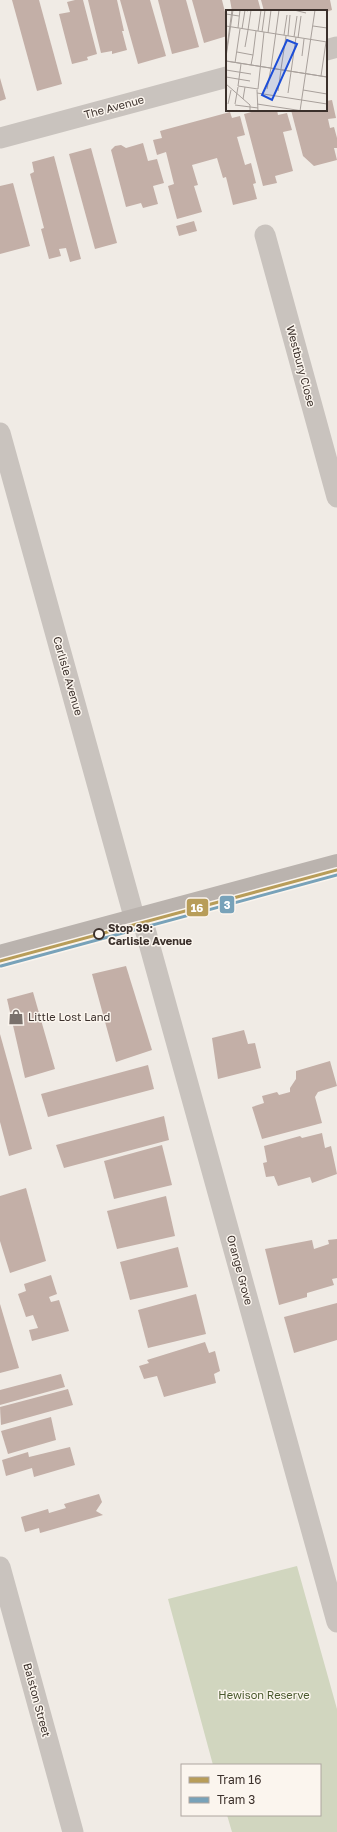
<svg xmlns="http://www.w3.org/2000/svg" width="337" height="1832" font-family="'Golos Text',sans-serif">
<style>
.green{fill:#d1d6bf}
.building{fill:#c3afa7}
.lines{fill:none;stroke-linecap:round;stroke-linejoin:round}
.street{stroke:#c9c3be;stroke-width:21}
.secondary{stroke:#bab3ae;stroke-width:22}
.tram-1-casing{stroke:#fbf5ee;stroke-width:6}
.tram-2-casing{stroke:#fbf5ee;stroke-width:6}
.tram-1{stroke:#b89d59;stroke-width:3}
.tram-2{stroke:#78a2b9;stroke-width:3}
.stop-dot{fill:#fbf5ee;stroke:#3b302b;stroke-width:2}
.labels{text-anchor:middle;stroke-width:3;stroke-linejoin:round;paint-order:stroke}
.street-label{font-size:11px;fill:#3b302b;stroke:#fbf5ee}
.stop-label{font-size:11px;font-weight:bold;fill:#3b302b;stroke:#fbf5ee;text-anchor:start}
.poi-label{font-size:11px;fill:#3b302b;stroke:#fbf5ee;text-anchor:start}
.park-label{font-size:11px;fill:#4a5a2e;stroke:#fbf5ee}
.inset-road{fill:none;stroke:#a8a09b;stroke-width:1}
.view{fill:#1d4ed8;fill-opacity:0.15;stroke:#1d4ed8;stroke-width:2}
.inset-edge{fill:none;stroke:#3b302b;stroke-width:2}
.line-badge{stroke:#fbf5ee;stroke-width:1.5}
.badge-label{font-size:11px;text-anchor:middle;font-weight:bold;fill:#fff}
</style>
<rect width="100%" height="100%" fill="#f0ebe5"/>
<!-- green -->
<path class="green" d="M297,1566L337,1709V1832H232L227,1815H320V1765H213L168,1599Z"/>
<!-- building -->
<g class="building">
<path d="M12,0H39L62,84L37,91Z"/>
<path d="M75,0H83L97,54L87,57L88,60L72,64L59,14L70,12L67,2Z"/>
<path d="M88,0H117L124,31H122L127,50L112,54V51L101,53Z"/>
<path d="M120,0H150L166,56L138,64Z"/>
<path d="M158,0H186L199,47L172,54Z"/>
<path d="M192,0H222L227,20V36L204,43Z"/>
<path d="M230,0H258L261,11H232Z"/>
<path d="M261,0H330L332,10L326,12L264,11Z"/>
<path d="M0,78L6,99L0,101Z"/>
<path d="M332,100L336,118L328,119L330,128L334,127L337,138V148H334L337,160L314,166L303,156L291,110H326V101Z"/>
<path d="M259,110L262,112L277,110L278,115L287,113L292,130L283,132L293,171L275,176L277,183L263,186L244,114Z"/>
<path d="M230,112L232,118L240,116L245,135L237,137L245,165L251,163L256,183L253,184L257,199L233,205L226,177L223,178L217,158L192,165L198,185L194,186L202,212L177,219L168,186L174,184L166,152L157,155L153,140L162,138L160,131Z"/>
<path d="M143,143L148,161L157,159L164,183L153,186L158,204L143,208L141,203L126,207L111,150L115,146L121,145L126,148Z"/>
<path d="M91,148L117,243L95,249L69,154Z"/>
<path d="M54,156L81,259L70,262L66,248L59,249L61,256L49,259L41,229L44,228L30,174L34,172L32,162Z"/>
<path d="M13,183L30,246L0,254V186Z"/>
<path d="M194,221L197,231L179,236L176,226Z"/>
<path d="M126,966L152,1050L116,1062L92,974Z"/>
<path d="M33,992L55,1069L25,1078L7,999Z"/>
<path d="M244,1030L248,1044L255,1043L261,1068L218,1079L212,1038Z"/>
<path d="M0,1034L32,1149L9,1156L0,1122Z"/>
<path d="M330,1061L337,1086L318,1092L315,1097L322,1123L262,1139L252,1107L264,1103L262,1096L277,1092L279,1095L290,1092V1088L296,1079V1071Z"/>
<path d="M148,1065L154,1089L48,1117L41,1094Z"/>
<path d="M164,1116L169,1140L64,1168L56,1145Z"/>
<path d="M322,1133L325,1148L331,1146L337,1174L312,1183L310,1177L278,1186L274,1176L266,1177L263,1163L267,1162L264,1146L300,1136L302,1138Z"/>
<path d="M162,1145L172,1185L114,1199L104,1161Z"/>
<path d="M26,1188L46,1261L10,1273L0,1241V1196Z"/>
<path d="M166,1196L175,1236L117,1249L107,1211Z"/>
<path d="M337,1239V1278L332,1279L334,1285L307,1293V1297L279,1305L265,1249L312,1240L314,1249L329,1244L328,1240Z"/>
<path d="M178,1247L188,1287L130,1300L120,1262Z"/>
<path d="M51,1275L57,1294L49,1297L51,1302L59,1300L69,1331L32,1341L29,1330L38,1328L33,1315L26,1317L18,1294L26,1291L24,1284Z"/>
<path d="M196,1294L206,1334L148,1348L138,1310Z"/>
<path d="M337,1303V1340L294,1353L284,1317Z"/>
<path d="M0,1304L19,1368L0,1373Z"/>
<path d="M205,1342L209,1353L215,1351L220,1371L214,1374L216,1383L164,1397L157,1376L144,1379L139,1366L149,1363L147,1360Z"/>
<path d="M61,1374L65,1387L0,1405V1390Z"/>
<path d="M68,1389L73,1405L1,1425L0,1407Z"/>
<path d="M51,1417L56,1440L8,1454L1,1431Z"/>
<path d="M70,1447L75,1465L34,1477L32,1468L6,1476L2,1460L28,1452L29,1457Z"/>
<path d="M99,1494L102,1502L96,1511L103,1515L40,1533L39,1528L25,1532L21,1517L48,1509L49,1513L66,1508L64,1504Z"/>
</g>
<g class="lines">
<!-- street -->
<g class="street">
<path d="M326,50L337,47"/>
<path d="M0,138L227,77"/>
<path d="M265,235L337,497"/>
<path d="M0,433L135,920"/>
<path d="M142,918L337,1622"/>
<path d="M0,1567L73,1832"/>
</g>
<!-- secondary -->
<path class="secondary" d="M0,956L337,865"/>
<defs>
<path id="tram-1" d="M0,961L337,870"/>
<path id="tram-2" d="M1,966L337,875"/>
</defs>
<!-- tram-1 casing -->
<use href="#tram-1" class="tram-1-casing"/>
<!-- tram-2 casing -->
<use href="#tram-2" class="tram-2-casing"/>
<!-- tram-1 -->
<use href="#tram-1" class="tram-1"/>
<!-- tram-2 -->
<use href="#tram-2" class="tram-2"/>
</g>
<!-- icons -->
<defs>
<symbol id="shop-bare" viewBox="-9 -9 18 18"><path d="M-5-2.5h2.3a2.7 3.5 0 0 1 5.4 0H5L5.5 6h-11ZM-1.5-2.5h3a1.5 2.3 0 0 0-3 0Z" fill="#7a716c" stroke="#fbf5ee" stroke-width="2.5" paint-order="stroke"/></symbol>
</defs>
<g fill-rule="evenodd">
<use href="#shop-bare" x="5" y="1006" width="22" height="22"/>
</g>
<!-- markers -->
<circle class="stop-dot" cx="99" cy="934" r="5"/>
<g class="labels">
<!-- street labels -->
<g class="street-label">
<text transform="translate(114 107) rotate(-15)" y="4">The Avenue</text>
<text transform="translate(301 366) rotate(75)" y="4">Westbury Close</text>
<text transform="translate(68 676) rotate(74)" y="4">Carlisle Avenue</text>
<text transform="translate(240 1270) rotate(75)" y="4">Orange Grove</text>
<text transform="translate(37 1700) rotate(75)" y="4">Balston Street</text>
</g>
<!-- stop labels -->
<g class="stop-label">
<text x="108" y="932">Stop 39:<tspan x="108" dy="13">Carlisle Avenue</tspan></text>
</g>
<!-- poi labels -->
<g class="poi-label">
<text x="28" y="1021">Little Lost Land</text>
</g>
<!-- park labels -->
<g class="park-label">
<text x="264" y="1699">Hewison Reserve</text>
</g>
</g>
<!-- overview -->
<g transform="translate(226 10)">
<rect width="101" height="101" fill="#f0ebe5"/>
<path class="inset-road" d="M68,0L80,3M0,4L13,6M0,16L101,32M87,16L101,18M12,18L14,0M16,19L19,0L22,1M22,20L25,0M32,21L35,0M36,22L39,0M42,23L45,0M58,25L61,5M62,26L64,5M68,27L71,6M72,28L75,6M19,37L22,20M11,42L27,45L25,55M0,45L6,0M27,45L30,21M76,46L78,29M0,47L7,0M0,51L101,67M0,51L101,67M9,53L14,19M45,58L53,0M55,59L60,26M0,60L25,64M95,66L100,32M0,67L24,71M0,74L24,95V101M12,76L32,79L38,22M12,76L15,54M41,79L45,58M31,80L32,101M77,80L101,84M52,81L55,60M31,83L101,94M62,83L70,27M17,89L19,77M2,94L5,80M9,94L12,77M31,94L77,101M9,95L32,98M74,101L89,0"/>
<path class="view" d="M61,30L71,34L46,90L36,85Z"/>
<rect width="101" height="101" class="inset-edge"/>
</g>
<g class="line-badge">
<rect x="219" y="895" width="16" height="19" rx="4" fill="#78a2b9"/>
<rect x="186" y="898" width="23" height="19" rx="4" fill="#b89d59"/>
</g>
<g class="badge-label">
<text x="227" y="909">3</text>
<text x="197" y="912">16</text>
</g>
<!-- legend -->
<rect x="181" y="1764" width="140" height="52" fill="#fbf5ee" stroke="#aea6a0"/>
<rect x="189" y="1777" width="20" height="6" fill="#b89d59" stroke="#aea6a0"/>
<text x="217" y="1784" font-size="12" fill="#3b302b">Tram 16</text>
<rect x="189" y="1797" width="20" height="6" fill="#78a2b9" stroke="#aea6a0"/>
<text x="217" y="1804" font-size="12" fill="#3b302b">Tram 3</text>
</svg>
